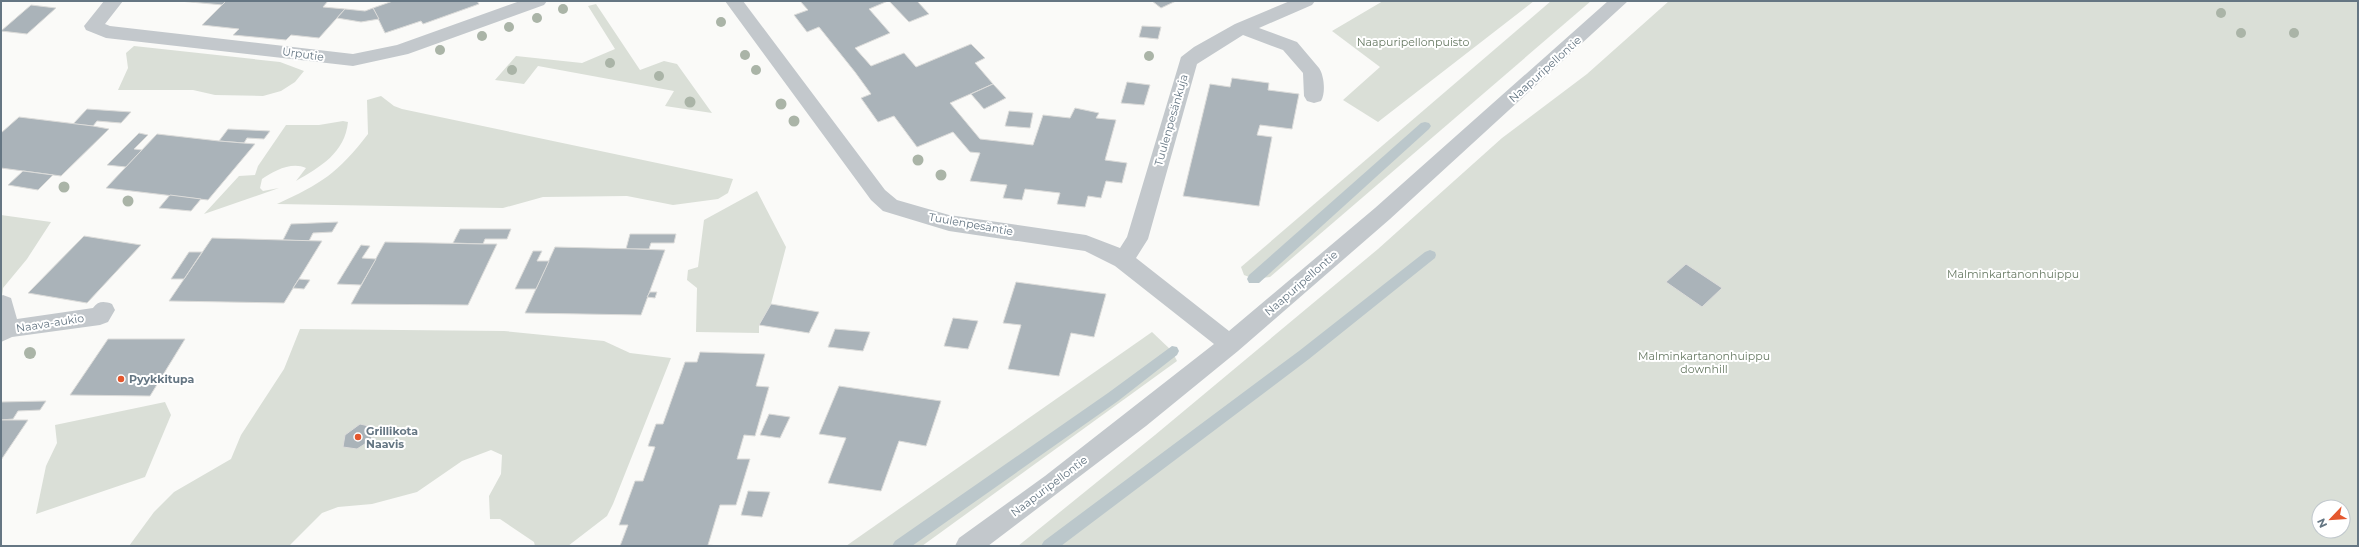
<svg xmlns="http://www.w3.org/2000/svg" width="2359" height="547" font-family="Montserrat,sans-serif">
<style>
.green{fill:#dadfd7;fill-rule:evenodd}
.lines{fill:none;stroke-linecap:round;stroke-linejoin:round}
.stream{fill:#bbc7cb;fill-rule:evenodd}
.building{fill:#aab3b9;stroke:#dcdcda}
.minor{fill:#c3c8cc;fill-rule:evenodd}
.tree{fill:#aab4a7}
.poi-dot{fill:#e4572e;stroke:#fff;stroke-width:1.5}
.labels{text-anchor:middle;stroke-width:4;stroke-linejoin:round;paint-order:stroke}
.park-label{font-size:11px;fill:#687a64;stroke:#fff}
.street-label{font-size:11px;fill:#657683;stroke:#fff}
.poi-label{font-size:11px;font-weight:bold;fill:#657683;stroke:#fff;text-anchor:start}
</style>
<rect width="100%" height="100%" fill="#fafaf8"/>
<!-- green -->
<g class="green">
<path d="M1383,1H1534L1378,122L1343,100L1380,67L1332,31Z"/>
<path d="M1551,1H1591L1270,277L1254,279L1244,275L1241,267Z"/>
<path d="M1669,1H2358V546H1018L1155,435L1378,249L1502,138L1587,74ZM2319,507H2343V531H2319Z"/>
<path d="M596,4L640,70L664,61L677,64L712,113L665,106L674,91L538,66L524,84L495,80L516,56L582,63L615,49L588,6Z"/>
<path d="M134,46L280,62L304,71L295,82L281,91L263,96L215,95L193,90H118L128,68L126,53Z"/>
<path d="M381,96L394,106L402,109L733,179L728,193L718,199L673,205L627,196L543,197L503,208L277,204C321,184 338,173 368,134L367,100Z"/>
<path d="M343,121L348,122C345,153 320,167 296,181L306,168C292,161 273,171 262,179L260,188L263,191L279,188L204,214L239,176L255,175L258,166L286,125H319Z"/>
<path d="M757,191L786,247L771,304L759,325V333L696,332L697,288L687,280L688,270L698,267L704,220Z"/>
<path d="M1,215L51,222L27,259L3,288L1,306Z"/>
<path d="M300,329L504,331L604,341L630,353L671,358L613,504L607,516L568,546H535L534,542L500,519H490L489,496L501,474L502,455L491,450L462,461L417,492L372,504L338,507L322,513L289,546H129L154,512L174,492L231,459L241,435L284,369Z"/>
<path d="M1152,332L1172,351L1177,361L922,546H846Z"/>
<path d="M165,402L171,415L145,477L36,514L46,466L57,443L55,425Z"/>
</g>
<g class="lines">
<!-- stream -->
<g class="stream">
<path d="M1425,122L1429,123L1431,126L1429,129L1259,283H1249L1247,279L1249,275L1421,123Z"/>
<path d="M1430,250L1435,252L1436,255L1435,258L1309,359L1061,546H1041L1044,541L1299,351L1425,252Z"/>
<path d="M1172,346L1177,347L1179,351L1177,355L1118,401L912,546H892L895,541L1108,393Z"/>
</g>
</g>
<!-- building -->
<g class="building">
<path d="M179,1H226L223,5Z"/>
<path d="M226,1H328L323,7L345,9L319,38L291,35L286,40L233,35L239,29L202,25Z"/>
<path d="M393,1H477L479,4L423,24L421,21L385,33L373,8Z"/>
<path d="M800,1H888L869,9L890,33L855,48L871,66L904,53L916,67L971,44L985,58L975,63L993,84L950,103L980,139L1033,145L1043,115L1070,118L1075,108L1099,113L1096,118L1116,120L1105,160L1127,163L1122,183L1106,181L1101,198L1088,196L1085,207L1057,204L1060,193L1025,189L1022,200L1003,198L1007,185L970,181L980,153L970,152L953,132L917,147L894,116L878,122L861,98L871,94L855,72L819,27L807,32L794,15L808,10Z"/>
<path d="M889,1H917L929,14L909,22Z"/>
<path d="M1152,1H1176L1161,8Z"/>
<path d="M31,5L56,8L27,34L1,31Z"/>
<path d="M373,8L379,19L361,22L337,18L345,9L365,11Z"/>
<path d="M1142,26L1161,27L1158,39L1139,37Z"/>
<path d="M1232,78L1269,83L1268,90L1299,94L1292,129L1260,125L1257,135L1272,137L1259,206L1183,196L1210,84L1230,87Z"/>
<path d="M1127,82L1150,85L1144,105L1121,103Z"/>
<path d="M993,84L1006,98L984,109L971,94Z"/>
<path d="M87,109L131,112L121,123L97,121L93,126L73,124Z"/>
<path d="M1009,111L1033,113L1030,128L1005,126Z"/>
<path d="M19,117L93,126L109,129L61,176L1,168V133Z"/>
<path d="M228,129L270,131L264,139L247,138L244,143L219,141Z"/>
<path d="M139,133L148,135L134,149L142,150L126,167L107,165Z"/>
<path d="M157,134L219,141L255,144L208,200L106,188Z"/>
<path d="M23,171L53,175L38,190L8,185Z"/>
<path d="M170,195L201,199L191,211L159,208Z"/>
<path d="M338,222L332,232L313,233L309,241L283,240L291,224Z"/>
<path d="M460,229H511L507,239H485L483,244L453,243Z"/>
<path d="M630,234H676L674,243H651L649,249H626Z"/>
<path d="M84,236L141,245L87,303L28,293Z"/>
<path d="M212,238L283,240L322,241L284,303L169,301Z"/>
<path d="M385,242L483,244H497L468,305L351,304Z"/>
<path d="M361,245L370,246L362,258L376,259L361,285L337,284Z"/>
<path d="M555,247L636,249L665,250L641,315L525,313Z"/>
<path d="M533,251H542L537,261H549L536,289H515Z"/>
<path d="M189,252H202L184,279H171Z"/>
<path d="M1686,264L1722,288L1702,307L1666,282Z"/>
<path d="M299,279L310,280L304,289L293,288Z"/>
<path d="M1016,282L1106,294L1094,337L1071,333L1059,376L1008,369L1021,325L1003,323Z"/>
<path d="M650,292H657L655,298L647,297Z"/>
<path d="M771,304L819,312L809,333L759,325Z"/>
<path d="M953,318L978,321L968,349L944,346Z"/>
<path d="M835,329L870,332L863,351L828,347Z"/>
<path d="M108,339H185L150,396L70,395Z"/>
<path d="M700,352L765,354L756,386L769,387L755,436L744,435L737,459H750L736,505H720L708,545L719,546H620L628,525H619L635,481H643L655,447L648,446L656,424H663L685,362H697Z"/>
<path d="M839,386L941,401L926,446L899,441L881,491L828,483L846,438L819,434Z"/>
<path d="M46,401L40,410L18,411L13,419L1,420V402Z"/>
<path d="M769,414L790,417L780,438L760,435Z"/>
<path d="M1,420H28L1,460Z"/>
<path d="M360,424L373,427L371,440L357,449L343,447L345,435Z"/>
<path d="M748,491L770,492L762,517L741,515Z"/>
</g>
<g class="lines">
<!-- minor -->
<g class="minor">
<path d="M104,1H123L105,24L110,26L353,54L397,45L520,1H547L544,5L408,54L353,66L106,38L86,30L84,26Z"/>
<path d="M725,1H743L885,190L897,200L949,215L1086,235L1120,248L1127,237L1181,57L1194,47L1235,24L1290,1H1315L1312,5L1259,28L1297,42L1319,68C1324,75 1326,93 1321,101L1314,103L1307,101L1304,96L1303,73L1283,50L1243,35L1197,64L1148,239L1136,258L1229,331L1375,208L1608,1H1628L1390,219L1238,351L1146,426L988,546H955L959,538L1045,476L1214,344L1115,266L1085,251L949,231L883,211L871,200Z"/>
<path d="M3,295L11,298L17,319L93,308C98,301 104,301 112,304L115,310L108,322L100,325L12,337L1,342V296Z"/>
</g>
</g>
<!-- trees -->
<g class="tree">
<circle cx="563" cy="9" r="5"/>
<circle cx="2221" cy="13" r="5"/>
<circle cx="537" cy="18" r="5"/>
<circle cx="721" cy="22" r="5"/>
<circle cx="509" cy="27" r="5"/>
<circle cx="2241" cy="33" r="5"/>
<circle cx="2294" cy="33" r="5"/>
<circle cx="482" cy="36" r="5"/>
<circle cx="440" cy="50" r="5"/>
<circle cx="745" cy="55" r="5"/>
<circle cx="1149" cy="56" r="5"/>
<circle cx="610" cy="63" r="5"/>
<circle cx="512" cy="70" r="5"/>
<circle cx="756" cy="70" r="5"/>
<circle cx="659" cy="76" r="5"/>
<circle cx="690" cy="102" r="5.5"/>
<circle cx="781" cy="104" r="5.5"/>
<circle cx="794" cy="121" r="5.5"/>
<circle cx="918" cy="160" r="5.5"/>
<circle cx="941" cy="175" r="5.5"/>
<circle cx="64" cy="187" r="5.5"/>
<circle cx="128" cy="201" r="5.5"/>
<circle cx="30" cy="353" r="6"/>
</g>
<!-- markers -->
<g class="poi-dot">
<circle cx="121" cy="379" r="4"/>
<circle cx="358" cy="437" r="4"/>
</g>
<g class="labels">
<!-- park labels -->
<g class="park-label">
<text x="1413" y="46">Naapuripellonpuisto</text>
<text x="2013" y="278">Malminkartanonhuippu</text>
<text x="1704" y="360">Malminkartanonhuippu<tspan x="1704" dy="13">downhill</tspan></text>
</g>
<!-- street labels -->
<g class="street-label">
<text transform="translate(303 54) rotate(8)" y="4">Urputie</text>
<text transform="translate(1545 69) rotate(-42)" y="4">Naapuripellontie</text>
<text transform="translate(1171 120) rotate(-74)" y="4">Tuulenpesänkuja</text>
<text transform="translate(971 224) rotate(10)" y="4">Tuulenpesäntie</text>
<text transform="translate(1301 283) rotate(-41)" y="4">Naapuripellontie</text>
<text transform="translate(50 323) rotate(-9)" y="4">Naava-aukio</text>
<text transform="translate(1049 486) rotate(-37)" y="4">Naapuripellontie</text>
</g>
<!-- poi labels -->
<g class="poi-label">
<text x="129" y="383">Pyykkitupa</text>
<text x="366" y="435">Grillikota<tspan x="366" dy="13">Naavis</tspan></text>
</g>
</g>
<!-- border -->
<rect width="2359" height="547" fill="none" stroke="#657683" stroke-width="4"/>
<!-- north arrow -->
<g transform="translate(2331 519) rotate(245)"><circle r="19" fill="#ffffff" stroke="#c1c8cd"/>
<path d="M0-3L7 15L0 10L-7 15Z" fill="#e4572e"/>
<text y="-6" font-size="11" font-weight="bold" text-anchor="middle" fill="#657683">N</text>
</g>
</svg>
